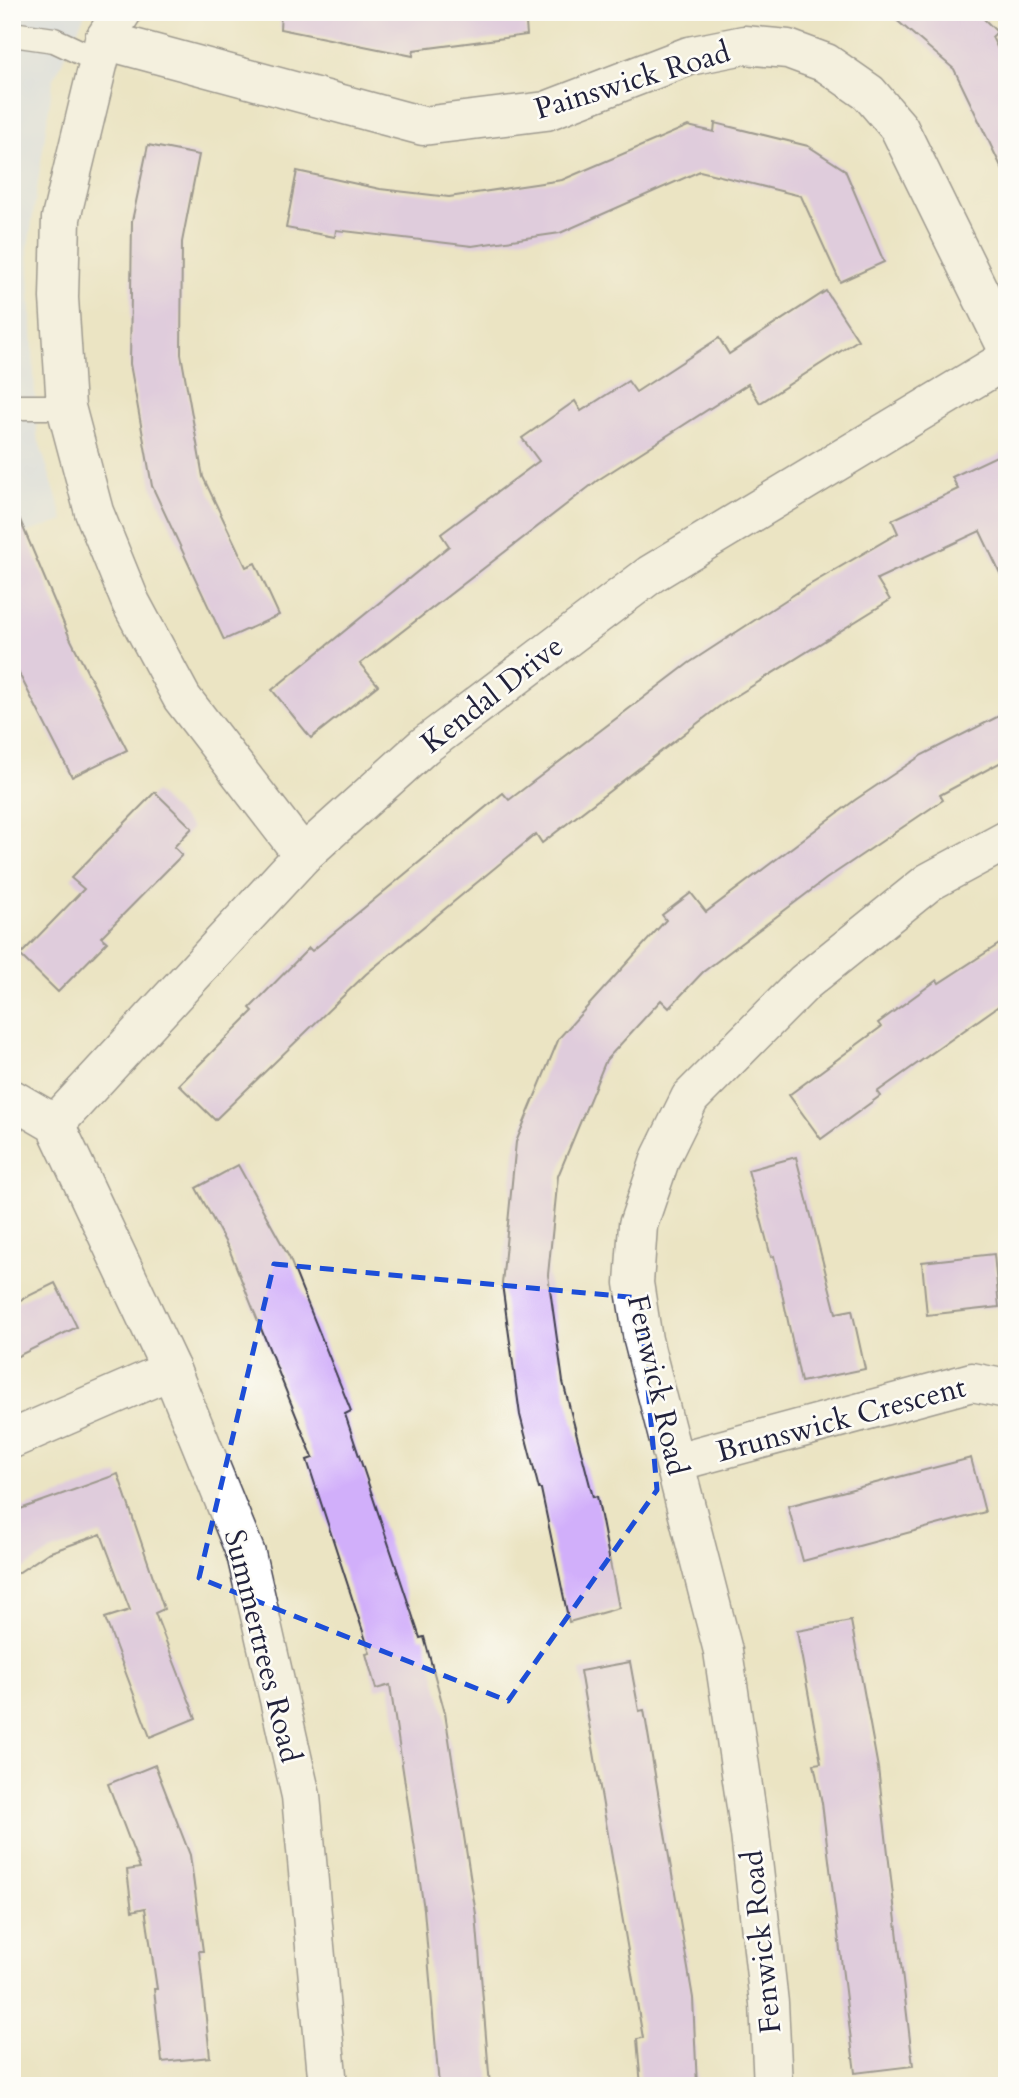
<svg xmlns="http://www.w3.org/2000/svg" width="1019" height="2098" font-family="Cardo,serif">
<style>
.built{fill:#cedafa}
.building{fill:#d1affa}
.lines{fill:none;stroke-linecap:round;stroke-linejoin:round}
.service-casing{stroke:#403f4f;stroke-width:27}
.minor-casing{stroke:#403f4f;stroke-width:41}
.service{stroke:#fff;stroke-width:24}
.minor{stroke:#fff;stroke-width:38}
.marked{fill:none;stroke:#1d4ed8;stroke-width:5;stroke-dasharray:14 9;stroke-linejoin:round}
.labels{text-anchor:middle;stroke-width:5;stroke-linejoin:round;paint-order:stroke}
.street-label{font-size:30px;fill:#22223b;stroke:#fdfcf7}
</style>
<rect width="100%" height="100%" fill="#fdfcf7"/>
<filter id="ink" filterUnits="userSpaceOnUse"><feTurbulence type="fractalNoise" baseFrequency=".0143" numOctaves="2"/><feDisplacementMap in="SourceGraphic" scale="14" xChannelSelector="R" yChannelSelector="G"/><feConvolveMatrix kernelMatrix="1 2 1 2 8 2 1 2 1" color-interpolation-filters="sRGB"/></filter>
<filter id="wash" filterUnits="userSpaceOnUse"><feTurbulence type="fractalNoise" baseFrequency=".00686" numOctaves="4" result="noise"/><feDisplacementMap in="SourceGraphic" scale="28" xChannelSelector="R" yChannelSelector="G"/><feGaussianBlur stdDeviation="1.57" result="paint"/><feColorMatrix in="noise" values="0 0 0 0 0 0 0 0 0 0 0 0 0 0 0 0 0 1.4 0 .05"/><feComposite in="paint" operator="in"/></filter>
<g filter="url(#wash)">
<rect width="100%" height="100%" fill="#ebe4c3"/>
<!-- built -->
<path class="built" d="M12,12H86L53,81L28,249L37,435L64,521L12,537Z"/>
<g id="blocks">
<!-- building -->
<g class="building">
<path d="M281,12H525L527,35L414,50L413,56L280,29Z"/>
<path d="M887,12H977L997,32L992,37L1007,67V179L954,69Z"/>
<path d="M715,123L808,146L845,170L884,262L840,282L801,196L700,171L560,233L472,246L336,230L335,237L286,228L297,171L380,189L449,197L562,180L688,126L714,132Z"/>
<path d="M148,145L199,155L182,242L181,354L203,477L246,567L255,563L279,615L224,640L152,486L130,364L132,221Z"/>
<path d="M826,291L858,340L760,403L748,384L598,480L360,664L378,685L311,738L272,690L449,546L441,534L539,461L522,438L555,415L575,401L581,411L628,381L636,392L719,338L729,354Z"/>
<path d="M1007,451V588L980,531L877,579L890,600L720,706L542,843L536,834L366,974L215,1120L179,1085L253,1011L250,1008L309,948L312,951L503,793L509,800L689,663L804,588L898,533L892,520L958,489L952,477Z"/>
<path d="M12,501L69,636L127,750L72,777L12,660Z"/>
<path d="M1007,712V759L940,795L943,800L826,879L703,972L669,1008L661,1000L606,1060L558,1176L548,1275L563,1382L593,1497L597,1496L619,1608L569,1622L541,1489H539L520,1415L502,1284L516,1142L559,1038L666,920L662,915L691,893L706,912L855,800L922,755Z"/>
<path d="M155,792L192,828L174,847L182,855L101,937L107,942L58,992L20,955L84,889L71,878Z"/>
<path d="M1007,939V1000L877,1092L880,1096L821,1139L789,1095L881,1027L878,1023L937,980L939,983Z"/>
<path d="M796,1157L836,1313L852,1310L865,1369L801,1382L774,1256L771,1257L748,1170Z"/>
<path d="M238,1165L289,1257L351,1411L345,1414L420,1638L424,1637L445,1713L476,1914L490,2086H439L424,1909L390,1685L376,1689L366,1654L370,1653L307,1460L313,1458L229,1249L196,1188Z"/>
<path d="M994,1254L999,1307L927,1315L922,1262Z"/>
<path d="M55,1283L77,1327L12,1359V1304Z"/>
<path d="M971,1458L985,1512L803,1561L788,1506Z"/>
<path d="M118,1474L164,1609L155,1613L196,1718L150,1737L105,1618L130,1610L101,1534L48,1553L12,1577V1512Z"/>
<path d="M851,1621L878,1768L913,2066L855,2073L822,1803L814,1764L821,1763L797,1631Z"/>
<path d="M630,1662L639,1711L644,1710L693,1998L697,2086H641L637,2039L643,2038L580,1671Z"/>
<path d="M155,1765L190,1855L203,1951H199L210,2057L162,2062L154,1989H157L145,1908L132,1911L127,1870L140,1868L108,1784Z"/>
</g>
</g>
</g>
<g filter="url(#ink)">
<use href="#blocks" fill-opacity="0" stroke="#403f4f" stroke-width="2"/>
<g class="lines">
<defs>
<g id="service">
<path d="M12,34L54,40L99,61"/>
<path d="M12,407H66"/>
</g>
<g id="minor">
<path d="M122,12L104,40L61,218L59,298L66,407L94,512L131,603L182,698L303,855"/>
<path d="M104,40L423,126L546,111L689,56L744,45L788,49L826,63L869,93L899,128L1007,348"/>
<path d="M12,1099L55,1124L171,1370L246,1554L301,1796L328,2086"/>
<path d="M55,1124L303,855L424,746L651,574L1007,359"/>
<path d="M12,1439L171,1370"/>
<path d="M676,1462L972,1382L1007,1389"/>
<path d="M773,2086L769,2003L750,1834L723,1651L643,1340L634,1283L638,1225L661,1157L690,1098L805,982L929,882L1007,840"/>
</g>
</defs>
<!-- service casing -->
<use href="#service" class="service-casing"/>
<!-- minor casing -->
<use href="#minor" class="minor-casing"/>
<!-- service -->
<use href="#service" class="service"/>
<!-- minor -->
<use href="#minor" class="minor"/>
</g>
</g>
<!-- marked area -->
<path d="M0 0H1019V2098H0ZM274,1264L640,1298L657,1490L508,1701L199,1578Z" fill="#ebe4c3" fill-opacity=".55" fill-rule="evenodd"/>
<path class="marked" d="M274,1264L640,1298L657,1490L508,1701L199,1578Z"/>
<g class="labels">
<!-- street labels -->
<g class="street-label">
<text transform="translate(632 80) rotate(-17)" y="10">Painswick Road</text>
<text transform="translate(492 694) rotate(-38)" y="10">Kendal Drive</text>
<text transform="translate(658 1385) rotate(77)" y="10">Fenwick Road</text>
<text transform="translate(841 1419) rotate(-15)" y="10">Brunswick Crescent</text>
<text transform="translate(263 1646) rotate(76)" y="10">Summertrees Road</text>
<text transform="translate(761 1942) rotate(-96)" y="10">Fenwick Road</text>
</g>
</g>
<!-- margin -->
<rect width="1019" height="2098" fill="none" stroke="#fdfcf7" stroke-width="42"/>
</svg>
